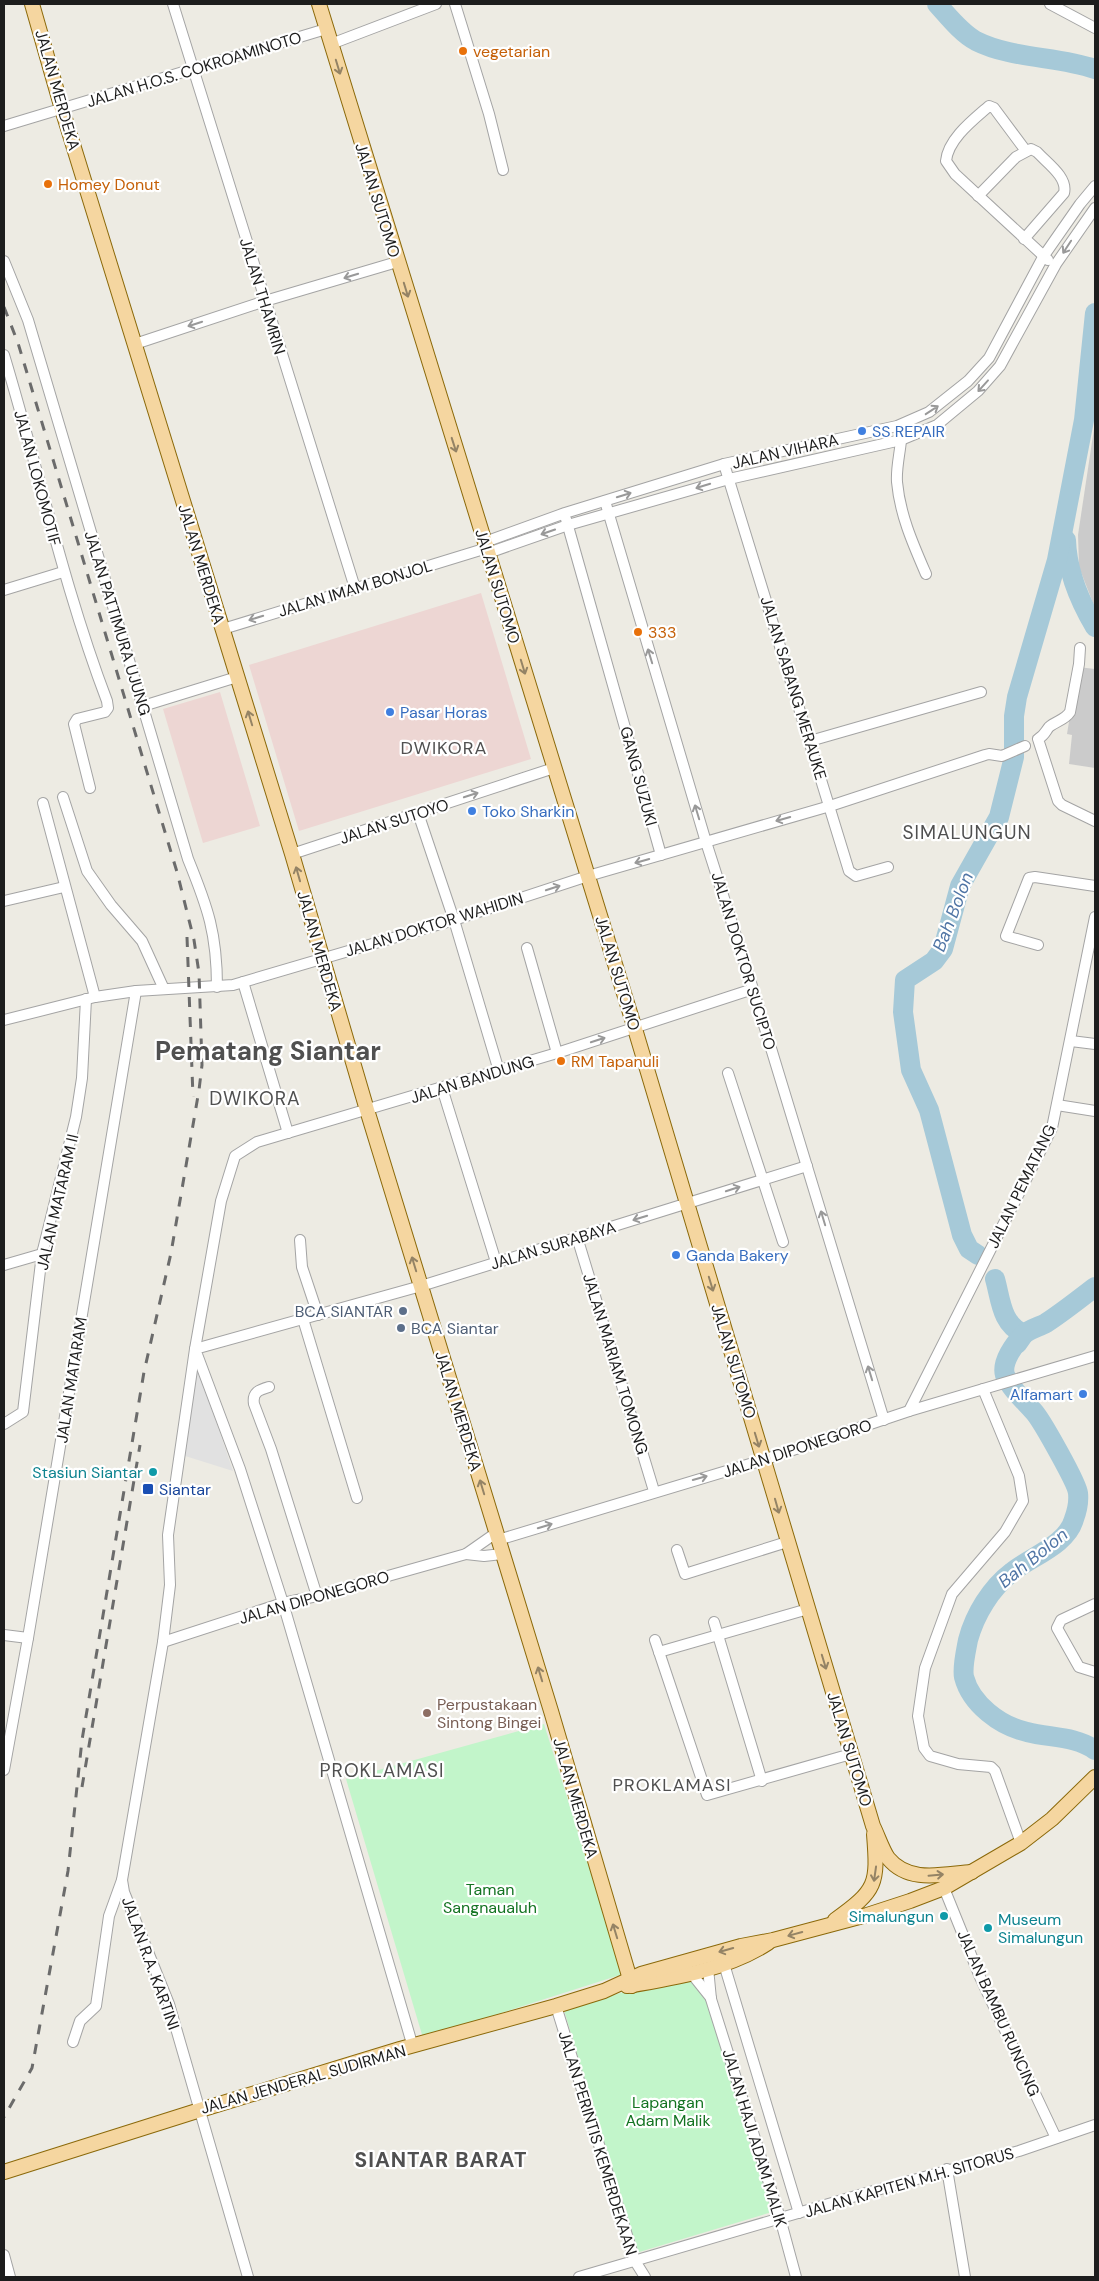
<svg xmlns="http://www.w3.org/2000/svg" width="1099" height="2281" font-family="'DM Sans',sans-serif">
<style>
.commercial{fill:#edd6d3}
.religious{fill:#cbcbcb}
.park{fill:#c2f5ca}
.parking{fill:#e1e1e1}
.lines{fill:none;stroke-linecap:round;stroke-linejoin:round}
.river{stroke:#a6c9d8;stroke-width:20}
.minor-casing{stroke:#a4a4a4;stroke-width:12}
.major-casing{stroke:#8b690a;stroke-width:16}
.minor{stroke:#fff;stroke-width:10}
.major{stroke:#f5d6a0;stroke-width:14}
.rail{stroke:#6b6b6b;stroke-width:3;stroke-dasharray:10 10;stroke-linecap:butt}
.oneway{stroke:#948365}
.oneway2{stroke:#999}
.food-dot{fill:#e8710a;stroke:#fff;stroke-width:2}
.shop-dot{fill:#3f7fe0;stroke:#fff;stroke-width:2}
.service-dot{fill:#5c6f8a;stroke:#fff;stroke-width:2}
.culture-dot{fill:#0f9aa8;stroke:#fff;stroke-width:2}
.transit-dot{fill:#1a4fb4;stroke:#fff;stroke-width:2}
.education-dot{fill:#8d6e63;stroke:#fff;stroke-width:2}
.labels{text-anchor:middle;stroke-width:4.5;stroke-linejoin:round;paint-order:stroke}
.food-label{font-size:16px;fill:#c56008;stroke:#fff;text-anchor:start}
.street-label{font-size:16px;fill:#1d1d1d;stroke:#fff}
.shop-label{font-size:16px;fill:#366cbe;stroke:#fff;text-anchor:start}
.service-label{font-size:16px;fill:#4e5e75;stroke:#fff;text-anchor:end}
.culture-label{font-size:16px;fill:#0d838f;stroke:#fff;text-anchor:end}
.transit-label{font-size:16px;fill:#164399;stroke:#fff;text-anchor:start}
.education-label{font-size:16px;fill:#785e54;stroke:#fff;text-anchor:start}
.park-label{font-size:16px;fill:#137321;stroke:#fff}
.neighbourhood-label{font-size:18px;letter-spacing:1px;fill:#505050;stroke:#fff}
.water-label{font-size:18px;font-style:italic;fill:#5075a5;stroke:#fff}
.quarter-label{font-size:19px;letter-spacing:1px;fill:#505050;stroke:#fff}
.district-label{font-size:21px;font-weight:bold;letter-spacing:1px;fill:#505050;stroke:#fff}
.town-label{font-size:26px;font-weight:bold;fill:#505050;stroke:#fff}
</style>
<rect width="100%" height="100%" fill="#edebe3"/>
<!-- commercial -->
<g class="commercial">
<path d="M481,593L531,759L299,831L249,665Z"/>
<path d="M220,692L260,826L203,843L163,709Z"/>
</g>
<!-- religious -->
<g class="religious">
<path d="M1095,422V608L1079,567L1078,535Z"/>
<path d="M1078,667L1095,669V768L1069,764L1072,735L1067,734Z"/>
</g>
<!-- park -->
<g class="park">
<path d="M544,1724L623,1974L423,2038L346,1779Z"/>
<path d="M700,1969L772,2212L636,2253L564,2010Z"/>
</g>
<!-- parking -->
<path class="parking" d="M194,1357L233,1471L182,1455Z"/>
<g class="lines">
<!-- river -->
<g class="river">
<path d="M937,4C948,16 961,33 976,41C1012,59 1057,56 1095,69"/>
<path d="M1066,540C1067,572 1079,600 1095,627"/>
<path d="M978,1255L969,1249L962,1235L929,1110L911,1070L903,1012L905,980L934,961L943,949L960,886L999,817L1014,757V716L1017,697L1057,560L1084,420L1095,313"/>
<path d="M995,1279C1001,1300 1001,1324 1024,1334L1017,1344"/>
<path d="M1095,1287C1079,1299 1063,1312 1046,1323C1039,1327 1029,1329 1023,1335C1015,1343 1001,1362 1005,1375C1011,1390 1026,1402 1035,1413C1043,1423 1077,1483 1078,1493C1079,1502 1077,1511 1074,1519C1067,1545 1032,1556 1012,1572C991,1588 975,1614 968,1640C966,1651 962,1667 964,1677C971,1704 1000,1726 1027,1732C1050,1738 1075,1736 1095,1750"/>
</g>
<defs>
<g id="minor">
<path d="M173,4L355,588"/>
<path d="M455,4L489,114L503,170"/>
<path d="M1050,4L1095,28"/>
<path d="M331,44L436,4"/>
<path d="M4,126L326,29"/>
<path d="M1026,151L994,108L989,106C973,120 948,139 946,161L955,174L1048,260"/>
<path d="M978,196L1016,157L1031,149L1037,152C1047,163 1068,177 1064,193L1024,239"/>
<path d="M4,261L28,320L188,859C208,908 217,934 217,987"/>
<path d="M135,344L265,301L397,262"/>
<path d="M4,355C39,471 64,588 107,701L108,708L105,712L77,719L74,724L90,788"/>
<path d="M901,440C900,453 896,468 897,482C900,515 913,544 926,574"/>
<path d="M724,464L849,871L856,876L888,867"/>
<path d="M605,501L706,842L753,989L884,1420"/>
<path d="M566,519L661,855"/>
<path d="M485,542L565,513L724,464L897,426L929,412L968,381L989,358L1043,257L1080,204L1095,186"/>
<path d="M488,553L568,525L729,479L901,440L937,425L978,391L1000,366L1056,264L1095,208"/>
<path d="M4,590L63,572"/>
<path d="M223,629L487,548"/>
<path d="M1080,648L1079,664L1070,712C1065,720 1056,721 1049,727C1045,732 1045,735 1038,739L1058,801L1062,805L1095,821"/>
<path d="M143,706L237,677"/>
<path d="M810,741L981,692"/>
<path d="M63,797L87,871L111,905L142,941L163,987"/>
<path d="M43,803L95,997"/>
<path d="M418,813L454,920L499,1071"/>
<path d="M292,854L554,768"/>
<path d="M4,901L64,887"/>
<path d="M1038,945L1006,936L1029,878L1035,877L1095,886"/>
<path d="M527,948L557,1053"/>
<path d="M243,982L288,1133"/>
<path d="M4,1020L95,997L136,991L233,985L454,920L588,876L830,806L985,755L989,754L1002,756L1025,746"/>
<path d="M1071,1041L1095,1044"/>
<path d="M728,1073L783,1242"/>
<path d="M442,1088L496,1262"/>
<path d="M1057,1105L1095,1111"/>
<path d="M577,1237L654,1491"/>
<path d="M300,1240L302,1267L318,1315"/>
<path d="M4,1265L42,1254"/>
<path d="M303,1319L357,1498"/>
<path d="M269,1387C259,1390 252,1392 254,1404L271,1449L317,1596"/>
<path d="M983,1389L1019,1476L1023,1501L1005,1532L952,1594L925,1668L918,1716L924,1748L930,1756L958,1764L991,1767L995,1771L1021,1843"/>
<path d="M909,1411L1052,1128L1095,917"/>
<path d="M4,1424L23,1412L42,1254L76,1117L82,1078L86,999"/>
<path d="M498,1540L763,1460L909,1411L1095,1356"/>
<path d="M677,1550L685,1574L787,1542"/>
<path d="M466,1554L484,1556L502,1554"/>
<path d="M1095,1604L1061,1620L1057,1628L1079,1667L1095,1672"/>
<path d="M714,1622L762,1781"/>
<path d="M4,1635L28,1638"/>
<path d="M655,1640L707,1795L851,1754"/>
<path d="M163,1642L283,1603L317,1596L466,1554L496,1533"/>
<path d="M659,1652L808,1609"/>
<path d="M4,1770L28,1638L136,991"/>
<path d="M944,1888L980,1977L1056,2138"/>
<path d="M724,1964L799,2213"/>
<path d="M708,1968L711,1999L780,2218L796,2277"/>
<path d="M691,1973L711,1998"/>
<path d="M556,2006L635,2261L645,2277"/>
<path d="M73,2042L80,2021L96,2006L109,1916L122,1880"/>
<path d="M413,2047L283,1603L240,1469L195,1349L421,1286L807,1166"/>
<path d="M947,2169L965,2277"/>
<path d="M4,2255L10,2277"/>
<path d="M248,2277L169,2004L124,1892L122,1880L163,1642L170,1585L168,1535L195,1349L221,1201L235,1156L257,1142L557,1053L753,989"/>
<path d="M579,2277L866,2193L1019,2151L1095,2125"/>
</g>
<g id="major">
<path d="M32,4L62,109L292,854L367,1110L551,1711L632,1986"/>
<path d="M319,4L635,1029L873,1826C878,1836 882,1849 888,1858C909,1884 943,1874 972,1872"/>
<path d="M835,1920C877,1890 878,1884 874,1834"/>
<path d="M627,1986C675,1978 728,1969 768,1943"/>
<path d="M4,2172L200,2110L400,2049L556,2006L604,1991L641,1974L741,1946L773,1940L867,1915L910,1901L944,1888L1021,1843L1052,1819L1095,1777"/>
</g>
</defs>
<!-- minor casing -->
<use href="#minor" class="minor-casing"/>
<!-- major casing -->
<use href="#major" class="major-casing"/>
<!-- minor -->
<use href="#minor" class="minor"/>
<!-- major -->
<use href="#major" class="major"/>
<!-- rail -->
<g class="rail">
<path d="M4,307L18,343L177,872L194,940L199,973L202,1065L199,1090L171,1253L144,1372L82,1740L68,1871L32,2068L4,2117"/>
<path d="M187,937L193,1097"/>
<path d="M82,1787L140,1445"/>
</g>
</g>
<!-- one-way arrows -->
<defs><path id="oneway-shaft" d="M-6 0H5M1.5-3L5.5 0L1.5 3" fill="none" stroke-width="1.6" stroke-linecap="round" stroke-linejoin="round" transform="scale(1.25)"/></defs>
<g class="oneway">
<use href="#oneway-shaft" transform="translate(338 67) rotate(73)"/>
<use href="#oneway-shaft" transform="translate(406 290) rotate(73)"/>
<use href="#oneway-shaft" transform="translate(454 445) rotate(72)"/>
<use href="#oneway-shaft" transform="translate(523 667) rotate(73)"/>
<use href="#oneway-shaft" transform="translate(250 718) rotate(-107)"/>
<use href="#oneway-shaft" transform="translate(298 874) rotate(-106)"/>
<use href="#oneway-shaft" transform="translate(414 1264) rotate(-107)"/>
<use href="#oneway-shaft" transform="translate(711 1284) rotate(73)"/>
<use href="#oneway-shaft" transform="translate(757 1440) rotate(73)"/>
<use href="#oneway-shaft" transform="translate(482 1487) rotate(-107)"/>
<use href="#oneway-shaft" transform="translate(777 1506) rotate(74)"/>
<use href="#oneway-shaft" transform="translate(824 1662) rotate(73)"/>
<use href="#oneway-shaft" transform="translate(540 1674) rotate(-107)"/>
<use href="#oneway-shaft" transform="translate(875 1874) rotate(98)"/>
<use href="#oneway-shaft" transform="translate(936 1875) rotate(-5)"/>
<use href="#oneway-shaft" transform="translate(615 1931) rotate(-107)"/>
<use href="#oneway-shaft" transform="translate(795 1934) rotate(165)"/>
<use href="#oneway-shaft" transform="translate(726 1950) rotate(164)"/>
</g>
<g class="oneway2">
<use href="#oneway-shaft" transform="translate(1067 247) rotate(123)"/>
<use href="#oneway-shaft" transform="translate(351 276) rotate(163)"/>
<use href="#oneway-shaft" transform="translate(195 324) rotate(162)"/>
<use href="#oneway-shaft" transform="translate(983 386) rotate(132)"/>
<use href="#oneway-shaft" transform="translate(932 410) rotate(-33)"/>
<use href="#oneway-shaft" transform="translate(703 486) rotate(163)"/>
<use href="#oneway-shaft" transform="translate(624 495) rotate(-17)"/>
<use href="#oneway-shaft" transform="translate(548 532) rotate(161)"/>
<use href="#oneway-shaft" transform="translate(256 618) rotate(163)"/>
<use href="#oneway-shaft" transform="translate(650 656) rotate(-107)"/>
<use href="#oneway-shaft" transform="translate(471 795) rotate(-18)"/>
<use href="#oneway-shaft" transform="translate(697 812) rotate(-107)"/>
<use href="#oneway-shaft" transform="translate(783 819) rotate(164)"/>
<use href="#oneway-shaft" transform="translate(642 861) rotate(164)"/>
<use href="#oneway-shaft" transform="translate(553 888) rotate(-18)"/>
<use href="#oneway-shaft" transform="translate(598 1040) rotate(-18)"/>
<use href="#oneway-shaft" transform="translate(733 1189) rotate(-18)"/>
<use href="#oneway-shaft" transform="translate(640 1218) rotate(163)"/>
<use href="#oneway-shaft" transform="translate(823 1218) rotate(-107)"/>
<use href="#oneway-shaft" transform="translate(870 1373) rotate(-107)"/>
<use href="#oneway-shaft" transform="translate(700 1478) rotate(-16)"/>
<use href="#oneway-shaft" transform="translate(545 1526) rotate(-17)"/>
</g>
<!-- markers -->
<g class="food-dot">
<circle cx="463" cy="51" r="5"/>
<circle cx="48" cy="184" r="5"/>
<circle cx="638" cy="632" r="5"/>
<circle cx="561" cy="1061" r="5"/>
</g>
<g class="shop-dot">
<circle cx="862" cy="431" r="5"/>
<circle cx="390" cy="712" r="5"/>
<circle cx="472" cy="811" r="5"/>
<circle cx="676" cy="1255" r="5"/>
<circle cx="1083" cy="1394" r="5"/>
</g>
<g class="service-dot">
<circle cx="403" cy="1311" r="5"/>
<circle cx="401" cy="1328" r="5"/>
</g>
<g class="culture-dot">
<circle cx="153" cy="1472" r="5"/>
<circle cx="944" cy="1916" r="5"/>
<circle cx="988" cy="1928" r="5"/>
</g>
<rect class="transit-dot" x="142" y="1483" width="12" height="12" rx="2.5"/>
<circle class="education-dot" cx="427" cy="1713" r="5"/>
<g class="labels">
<!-- food labels -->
<g class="food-label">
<text x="473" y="57">vegetarian</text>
<text x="58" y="190">Homey Donut</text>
<text x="648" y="638">333</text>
<text x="571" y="1067">RM Tapanuli</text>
</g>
<!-- street labels -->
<g class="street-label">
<text transform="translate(194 69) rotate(-17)" y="6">JALAN H.O.S. COKROAMINOTO</text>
<text transform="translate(58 90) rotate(74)" y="6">JALAN MERDEKA</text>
<text transform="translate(378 200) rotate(73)" y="6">JALAN SUTOMO</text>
<text transform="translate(263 296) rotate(73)" y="6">JALAN THAMRIN</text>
<text transform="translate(785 451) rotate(-13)" y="6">JALAN VIHARA</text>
<text transform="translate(38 478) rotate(75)" y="6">JALAN LOKOMOTIF</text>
<text transform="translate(202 564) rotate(73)" y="6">JALAN MERDEKA</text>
<text transform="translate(498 586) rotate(73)" y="6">JALAN SUTOMO</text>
<text transform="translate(355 588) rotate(-17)" y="6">JALAN IMAM BONJOL</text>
<text transform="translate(118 623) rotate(73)" y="6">JALAN PATTIMURA UJUNG</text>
<text transform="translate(794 688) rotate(73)" y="6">JALAN SABANG MERAUKE</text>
<text transform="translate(639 776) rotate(75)" y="6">GANG SUZUKI</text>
<text transform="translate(394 821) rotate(-18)" y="6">JALAN SUTOYO</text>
<text transform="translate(434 924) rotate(-17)" y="6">JALAN DOKTOR WAHIDIN</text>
<text transform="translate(320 951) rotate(74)" y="6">JALAN MERDEKA</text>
<text transform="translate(744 961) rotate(73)" y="6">JALAN DOKTOR SUCIPTO</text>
<text transform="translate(618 973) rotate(73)" y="6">JALAN SUTOMO</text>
<text transform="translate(472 1079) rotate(-17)" y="6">JALAN BANDUNG</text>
<text transform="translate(1021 1186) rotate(-64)" y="6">JALAN PEMATANG</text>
<text transform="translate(57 1202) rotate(-77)" y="6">JALAN MATARAM II</text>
<text transform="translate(553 1245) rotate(-17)" y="6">JALAN SURABAYA</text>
<text transform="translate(734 1361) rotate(73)" y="6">JALAN SUTOMO</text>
<text transform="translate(616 1364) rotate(73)" y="6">JALAN MARIAM TOMONG</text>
<text transform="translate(71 1380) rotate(-81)" y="6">JALAN MATARAM</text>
<text transform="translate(459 1411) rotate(73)" y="6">JALAN MERDEKA</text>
<text transform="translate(797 1448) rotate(-18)" y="6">JALAN DIPONEGORO</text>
<text transform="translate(314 1597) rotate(-16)" y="6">JALAN DIPONEGORO</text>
<text transform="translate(850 1749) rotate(73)" y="6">JALAN SUTOMO</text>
<text transform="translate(576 1798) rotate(74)" y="6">JALAN MERDEKA</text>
<text transform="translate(151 1963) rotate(70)" y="6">JALAN R.A. KARTINI</text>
<text transform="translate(999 2013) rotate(66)" y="6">JALAN BAMBU RUNCING</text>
<text transform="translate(303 2079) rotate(-16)" y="6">JALAN JENDERAL SUDIRMAN</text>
<text transform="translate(755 2138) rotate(73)" y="6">JALAN HAJI ADAM MALIK</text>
<text transform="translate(598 2143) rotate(73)" y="6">JALAN PERINTIS KEMERDEKAAN</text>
<text transform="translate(909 2182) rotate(-16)" y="6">JALAN KAPITEN M.H. SITORUS</text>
</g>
<!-- shop labels -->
<g class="shop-label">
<text x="872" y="437">SS REPAIR</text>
<text x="400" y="718">Pasar Horas</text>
<text x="482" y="817">Toko Sharkin</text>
<text x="686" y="1261">Ganda Bakery</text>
<text x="1073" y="1400" text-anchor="end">Alfamart</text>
</g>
<!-- service labels -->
<g class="service-label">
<text x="393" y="1317">BCA SIANTAR</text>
<text x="411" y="1334" text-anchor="start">BCA Siantar</text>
</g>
<!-- culture labels -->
<g class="culture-label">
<text x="143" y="1478">Stasiun Siantar</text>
<text x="934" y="1922">Simalungun</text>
<text x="998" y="1925" text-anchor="start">Museum<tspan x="998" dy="18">Simalungun</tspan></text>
</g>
<!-- transit labels -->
<g class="transit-label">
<text x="159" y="1495">Siantar</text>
</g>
<!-- education labels -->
<g class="education-label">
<text x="437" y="1710">Perpustakaan<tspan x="437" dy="18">Sintong Bingei</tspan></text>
</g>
<!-- park labels -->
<g class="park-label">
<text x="490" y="1895">Taman<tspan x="490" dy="18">Sangnaualuh</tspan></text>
<text x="668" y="2108">Lapangan<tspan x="668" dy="18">Adam Malik</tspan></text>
</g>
<!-- neighbourhood labels -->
<g class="neighbourhood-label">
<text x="444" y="754">DWIKORA</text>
<text x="672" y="1791">PROKLAMASI</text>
</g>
<!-- water labels -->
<g class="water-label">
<text transform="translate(953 912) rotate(-69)" y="6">Bah Bolon</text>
<text transform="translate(1033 1558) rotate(-39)" y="6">Bah Bolon</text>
</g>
<!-- quarter labels -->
<g class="quarter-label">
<text x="967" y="839">SIMALUNGUN</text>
<text x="255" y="1105">DWIKORA</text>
<text x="382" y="1777">PROKLAMASI</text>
</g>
<!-- district labels -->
<g class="district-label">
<text x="441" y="2167">SIANTAR BARAT</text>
</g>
<!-- town labels -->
<g class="town-label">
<text x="268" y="1060">Pematang Siantar</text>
</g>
</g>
<!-- border -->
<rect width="1099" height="2281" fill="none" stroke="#1d1d1d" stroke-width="10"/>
</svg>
